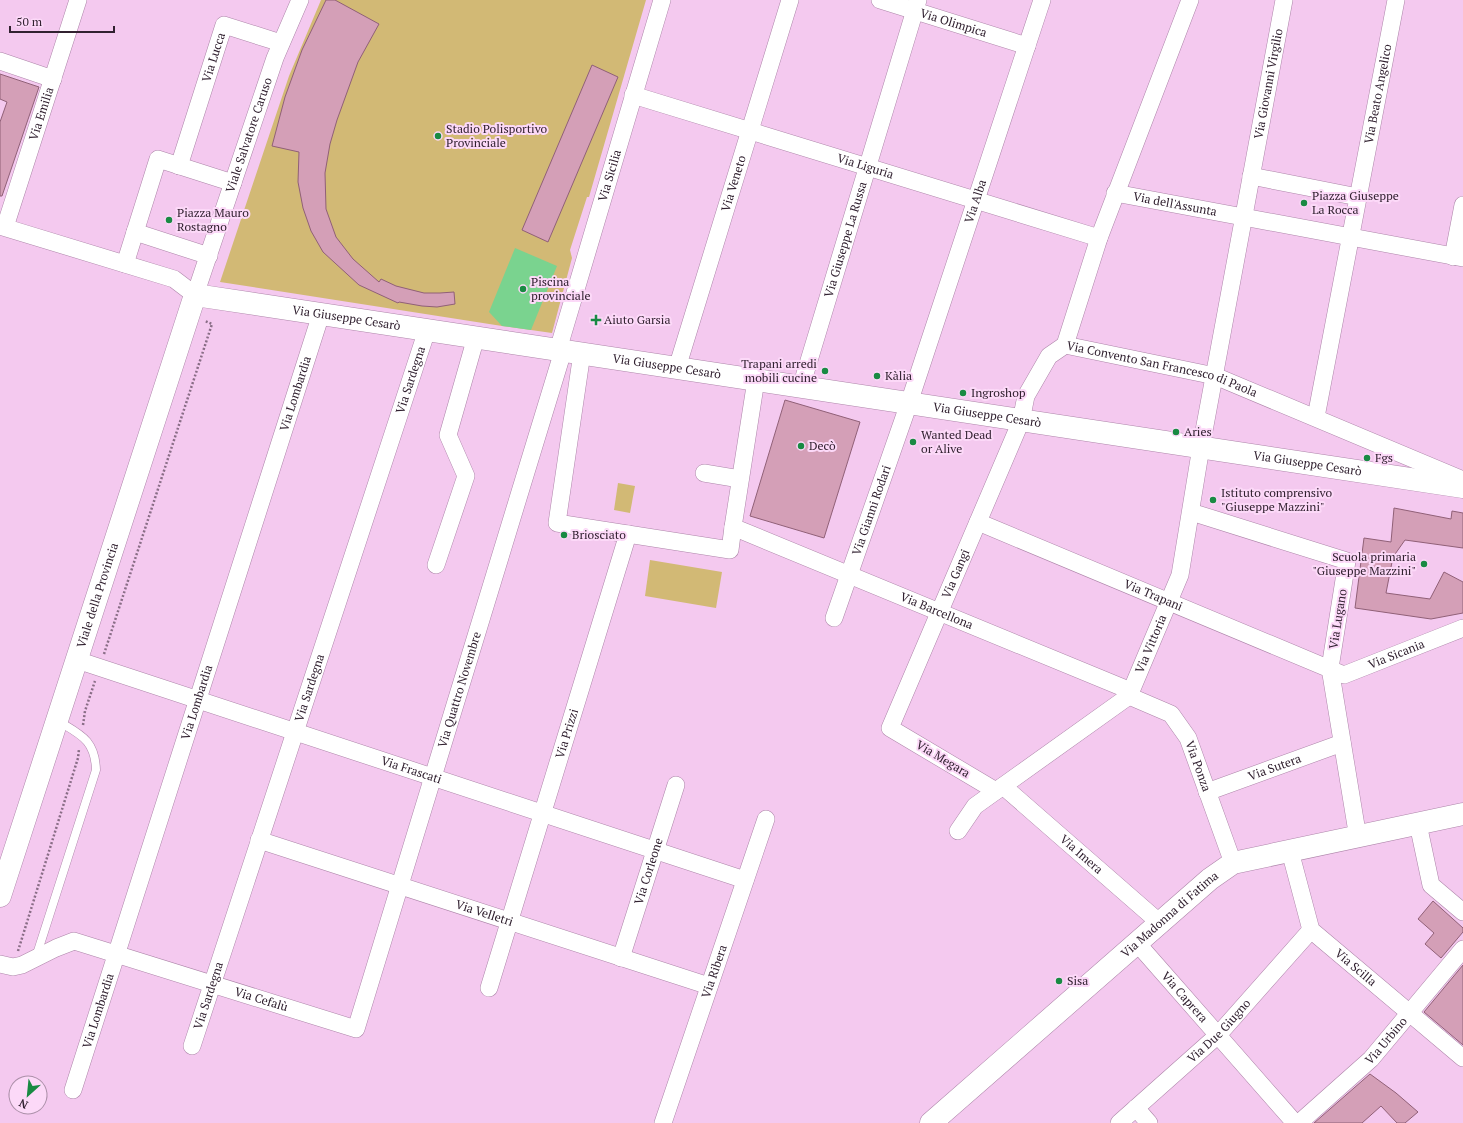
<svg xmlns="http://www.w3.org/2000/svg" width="1463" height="1123" font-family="'PT Serif',serif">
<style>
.green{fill:#d2b975}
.water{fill:#7ad38f}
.building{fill:#d49fb7;stroke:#906077}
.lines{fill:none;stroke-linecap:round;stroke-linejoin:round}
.lane-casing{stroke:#ad85a9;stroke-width:9}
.street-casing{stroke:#ad85a9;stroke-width:18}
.secondary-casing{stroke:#ad85a9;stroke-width:23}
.path{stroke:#896d86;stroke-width:2.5;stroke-dasharray:2 2;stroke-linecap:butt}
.lane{stroke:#fff;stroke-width:8}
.street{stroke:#fff;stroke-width:17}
.secondary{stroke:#fff;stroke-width:22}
.poi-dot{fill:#198a43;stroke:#fcd9f8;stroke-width:1.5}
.labels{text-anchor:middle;stroke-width:4;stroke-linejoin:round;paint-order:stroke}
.street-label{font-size:12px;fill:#312130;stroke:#fcd9f8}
.poi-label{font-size:12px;fill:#312130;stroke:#fcd9f8;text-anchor:start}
</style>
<rect width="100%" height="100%" fill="#f4c9ef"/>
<!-- green -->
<g class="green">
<path d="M321,0H646L589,197H587L570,250L572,258L552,333L502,326L220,282L289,76Z"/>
<path d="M618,483L635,486L630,513L614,510Z"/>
<path d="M650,560L722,572L716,608L645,596Z"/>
</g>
<!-- water -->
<path class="water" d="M515,248L557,266L531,330L502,326L489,312Z"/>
<!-- building -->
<g class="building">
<path d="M326,0H335L379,24L358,62L337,120L330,144L325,173L326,209L336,237L353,259L379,282L381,279L396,286L424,293H440L454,292L455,304L437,307L422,306L399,302L398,303L359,285L323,252L311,231L303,208L298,182L299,152L272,146L285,97L302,50Z"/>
<path d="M592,65L618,77L548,242L522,230Z"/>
<path d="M0,74L39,87L2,196H0V122L7,102L0,99Z"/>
<path d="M785,400L860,422L824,538L750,516Z"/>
<path d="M1394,508L1451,519L1452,511L1463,513V548L1405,540L1393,557L1386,593L1430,599L1444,572L1463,582V613L1431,619L1355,608L1364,538L1391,542Z"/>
<path d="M1433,901L1463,928V932L1441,958L1425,944L1434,933L1418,919Z"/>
<path d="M1463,965V1045L1424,1012Z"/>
<path d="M1370,1074L1396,1093L1418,1112L1405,1123H1397L1381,1106L1362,1123H1314Z"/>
</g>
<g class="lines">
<defs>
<path id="lane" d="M36,957L96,770C95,740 81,735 58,721"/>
<g id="street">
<path id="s1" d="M880,0L1027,46"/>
<path d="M0,61L53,79"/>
<path id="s2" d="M633,95L1099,238"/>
<path id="s3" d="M179,166L224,25L281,43"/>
<path d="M1251,176L1358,197"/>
<path id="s4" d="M1115,193L1463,258"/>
<path id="s5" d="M0,226L174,279L195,295L275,58L300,0"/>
<path id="s6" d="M5,227L78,0"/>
<path d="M135,232L209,256"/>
<path d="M1453,257L1463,205"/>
<path d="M125,264L158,159L233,183"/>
<path id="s7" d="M1065,345L1215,376L1463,480"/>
<path d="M1065,345L1099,238L1190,0"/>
<path id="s8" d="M558,350L662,0"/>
<path d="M582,353L557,523L730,550L733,527"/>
<path id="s9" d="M677,368L790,0"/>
<path id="s10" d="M756,380L733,527L1131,691"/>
<path id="s11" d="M801,387L918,0"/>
<path id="s12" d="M1316,417L1396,0"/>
<path d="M704,473L740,479"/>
<path d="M1191,512L1347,561L1330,668L1358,838"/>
<path id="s13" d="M978,522L1344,675L1463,628"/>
<path d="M436,565L466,476L448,435L476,337"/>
<path id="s14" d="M834,618L909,403L1042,0"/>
<path id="s15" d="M77,660L745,880"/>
<path id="s16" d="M1129,696L1171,714L1188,738L1233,863"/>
<path id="s17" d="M1003,786L1160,923"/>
<path id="s18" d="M996,791L890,728L1021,421L1026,396L1049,356L1065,345"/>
<path id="s19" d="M1207,792L1342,743"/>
<path d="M1418,824L1431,885L1463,912"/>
<path id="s20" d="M958,831L975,806L1129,696L1180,575L1201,447L1284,0"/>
<path id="s21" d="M259,840L709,986"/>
<path id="s22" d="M1290,851L1311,930L1463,1058"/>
<path id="s23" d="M1137,943L1295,1123"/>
<path id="s24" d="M621,958L676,785"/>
<path id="s25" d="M0,964L13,967L22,965L56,948L74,941L356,1029L563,351"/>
<path id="s26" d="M489,988L628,534"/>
<path id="s27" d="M192,1046L427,330"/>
<path id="s28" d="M73,1090L321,314"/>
<path d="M1136,1108L1149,1123"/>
<path id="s29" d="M663,1123L766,819"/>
<path id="s30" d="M1119,1123L1218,1035L1311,930"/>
<path id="s31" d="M1299,1123L1371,1059L1463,949"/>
</g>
<g id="secondary">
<path id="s32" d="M0,896L195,295L1463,487"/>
<path id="s33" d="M931,1123L1210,879L1233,863L1463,814"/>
</g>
</defs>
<!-- lane casing -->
<use href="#lane" class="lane-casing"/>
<!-- street casing -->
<use href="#street" class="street-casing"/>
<!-- secondary casing -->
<use href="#secondary" class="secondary-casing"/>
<!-- path -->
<g class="path">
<path d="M104,654L212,324L205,321"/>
<path d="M83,725L85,711L95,681"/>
<path d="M18,951L78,758L79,749"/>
</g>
<!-- lane -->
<use href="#lane" class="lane"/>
<!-- street -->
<use href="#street" class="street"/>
<!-- secondary -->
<use href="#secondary" class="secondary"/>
</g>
<!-- markers -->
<g class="poi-dot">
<circle cx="438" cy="136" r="4"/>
<circle cx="1304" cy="203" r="4"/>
<circle cx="169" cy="220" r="4"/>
<circle cx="523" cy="289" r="4"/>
<path d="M594 314h4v4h4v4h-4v4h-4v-4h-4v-4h4z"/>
<circle cx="825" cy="371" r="4"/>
<circle cx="877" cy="376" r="4"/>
<circle cx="963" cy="393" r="4"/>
<circle cx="1176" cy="432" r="4"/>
<circle cx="913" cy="442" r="4"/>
<circle cx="801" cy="446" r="4"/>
<circle cx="1367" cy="458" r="4"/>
<circle cx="1213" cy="500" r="4"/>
<circle cx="564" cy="535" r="4"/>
<circle cx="1424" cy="564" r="4"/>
<circle cx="1059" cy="981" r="4"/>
</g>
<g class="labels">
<!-- street labels -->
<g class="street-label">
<text dy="4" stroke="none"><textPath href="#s1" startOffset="77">Via Olimpica</textPath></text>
<text dy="4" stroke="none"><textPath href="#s3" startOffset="114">Via Lucca</textPath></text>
<text dy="4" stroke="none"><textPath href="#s20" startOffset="850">Via Giovanni Virgilio</textPath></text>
<text dy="4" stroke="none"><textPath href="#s12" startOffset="329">Via Beato Angelico</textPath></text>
<text dy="4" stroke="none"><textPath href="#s6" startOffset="119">Via Emilia</textPath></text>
<text dy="4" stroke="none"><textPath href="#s5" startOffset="377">Viale Salvatore Caruso</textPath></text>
<text dy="4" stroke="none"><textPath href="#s2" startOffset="243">Via Liguria</textPath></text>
<text dy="4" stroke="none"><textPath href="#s8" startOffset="182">Via Sicilia</textPath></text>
<text dy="4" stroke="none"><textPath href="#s9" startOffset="193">Via Veneto</textPath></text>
<text dy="4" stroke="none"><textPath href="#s14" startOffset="440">Via Alba</textPath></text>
<text dy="4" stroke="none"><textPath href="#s4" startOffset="61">Via dell'Assunta</textPath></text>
<text dy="4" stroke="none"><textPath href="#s11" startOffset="154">Via Giuseppe La Russa</textPath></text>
<text dy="4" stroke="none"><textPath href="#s32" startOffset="785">Via Giuseppe Cesarò</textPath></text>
<text dy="4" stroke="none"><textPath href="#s32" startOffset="1109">Via Giuseppe Cesarò</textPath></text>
<text dy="4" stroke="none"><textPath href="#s7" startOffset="100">Via Convento San Francesco di Paola</textPath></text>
<text dy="4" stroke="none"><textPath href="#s27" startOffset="701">Via Sardegna</textPath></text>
<text dy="4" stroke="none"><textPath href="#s28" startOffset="731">Via Lombardia</textPath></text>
<text dy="4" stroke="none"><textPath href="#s32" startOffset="1433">Via Giuseppe Cesarò</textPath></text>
<text dy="4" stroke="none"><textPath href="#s32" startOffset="1757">Via Giuseppe Cesarò</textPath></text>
<text dy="4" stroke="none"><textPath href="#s14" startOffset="114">Via Gianni Rodari</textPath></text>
<text dy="4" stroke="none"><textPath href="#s18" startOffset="291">Via Gangi</textPath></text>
<text dy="4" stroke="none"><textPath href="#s32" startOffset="316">Viale della Provincia</textPath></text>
<text dy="4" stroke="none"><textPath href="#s13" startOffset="190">Via Trapani</textPath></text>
<text dy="4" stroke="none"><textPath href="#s10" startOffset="369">Via Barcellona</textPath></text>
<text transform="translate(1338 619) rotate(-81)" y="4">Via Lugano</text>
<text dy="4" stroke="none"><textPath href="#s20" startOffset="276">Via Vittoria</textPath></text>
<text dy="4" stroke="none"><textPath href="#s13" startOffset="453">Via Sicania</textPath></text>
<text dy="4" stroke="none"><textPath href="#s27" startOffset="377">Via Sardegna</textPath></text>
<text dy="4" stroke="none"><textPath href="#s25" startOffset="730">Via Quattro Novembre</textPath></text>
<text dy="4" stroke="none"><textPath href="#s28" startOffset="407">Via Lombardia</textPath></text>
<text dy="4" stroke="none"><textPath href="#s26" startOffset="266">Via Prizzi</textPath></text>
<text transform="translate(943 759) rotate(31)" y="4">Via Megara</text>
<text dy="4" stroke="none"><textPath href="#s16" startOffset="105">Via Ponza</textPath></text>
<text dy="4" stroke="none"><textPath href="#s19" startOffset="72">Via Sutera</textPath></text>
<text dy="4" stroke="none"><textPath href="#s15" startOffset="352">Via Frascati</textPath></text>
<text dy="4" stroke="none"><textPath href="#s17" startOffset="104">Via Imera</textPath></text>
<text dy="4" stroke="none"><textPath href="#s24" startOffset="91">Via Corleone</textPath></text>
<text dy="4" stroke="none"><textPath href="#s21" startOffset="237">Via Velletri</textPath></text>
<text dy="4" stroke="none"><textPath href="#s33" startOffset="317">Via Madonna di Fatima</textPath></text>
<text dy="4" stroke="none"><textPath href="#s22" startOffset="140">Via Scilla</textPath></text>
<text dy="4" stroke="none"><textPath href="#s29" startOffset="160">Via Ribera</textPath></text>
<text dy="4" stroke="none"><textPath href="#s27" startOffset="53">Via Sardegna</textPath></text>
<text dy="4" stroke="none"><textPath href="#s23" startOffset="72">Via Caprera</textPath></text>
<text dy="4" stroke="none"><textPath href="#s25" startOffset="276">Via Cefalù</textPath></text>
<text dy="4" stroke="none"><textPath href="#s28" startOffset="83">Via Lombardia</textPath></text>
<text dy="4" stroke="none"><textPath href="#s30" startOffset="136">Via Due Giugno</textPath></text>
<text dy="4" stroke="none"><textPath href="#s31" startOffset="120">Via Urbino</textPath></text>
</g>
<!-- poi labels -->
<g class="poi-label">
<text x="446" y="133">Stadio Polisportivo<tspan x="446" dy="14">Provinciale</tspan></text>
<text x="1312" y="200">Piazza Giuseppe<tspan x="1312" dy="14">La Rocca</tspan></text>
<text x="177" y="217">Piazza Mauro<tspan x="177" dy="14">Rostagno</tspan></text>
<text x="531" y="286">Piscina<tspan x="531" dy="14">provinciale</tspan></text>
<text x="604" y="324">Aiuto Garsia</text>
<text x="817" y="368" text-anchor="end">Trapani arredi<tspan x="817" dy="14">mobili cucine</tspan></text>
<text x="885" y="380">Kàlia</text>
<text x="971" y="397">Ingroshop</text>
<text x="1184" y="436">Aries</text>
<text x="921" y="439">Wanted Dead<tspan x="921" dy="14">or Alive</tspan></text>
<text x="809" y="450">Decò</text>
<text x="1375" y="462">Fgs</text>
<text x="1221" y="497">Istituto comprensivo<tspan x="1221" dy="14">"Giuseppe Mazzini"</tspan></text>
<text x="572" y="539">Briosciato</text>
<text x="1416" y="561" text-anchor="end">Scuola primaria<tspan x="1416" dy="14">"Giuseppe Mazzini"</tspan></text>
<text x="1067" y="985">Sisa</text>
</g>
</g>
<!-- north arrow -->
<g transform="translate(28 1095) rotate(207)"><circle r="19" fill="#fcd9f8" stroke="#ab8fa8"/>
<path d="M0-3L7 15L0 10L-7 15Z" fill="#198a43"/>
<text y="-6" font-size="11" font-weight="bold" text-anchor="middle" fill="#312130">N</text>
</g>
<!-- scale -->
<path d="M10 26v6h104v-6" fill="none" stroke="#312130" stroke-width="2"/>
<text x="16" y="26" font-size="12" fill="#312130" stroke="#fcd9f8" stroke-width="3" paint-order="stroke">50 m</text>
</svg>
